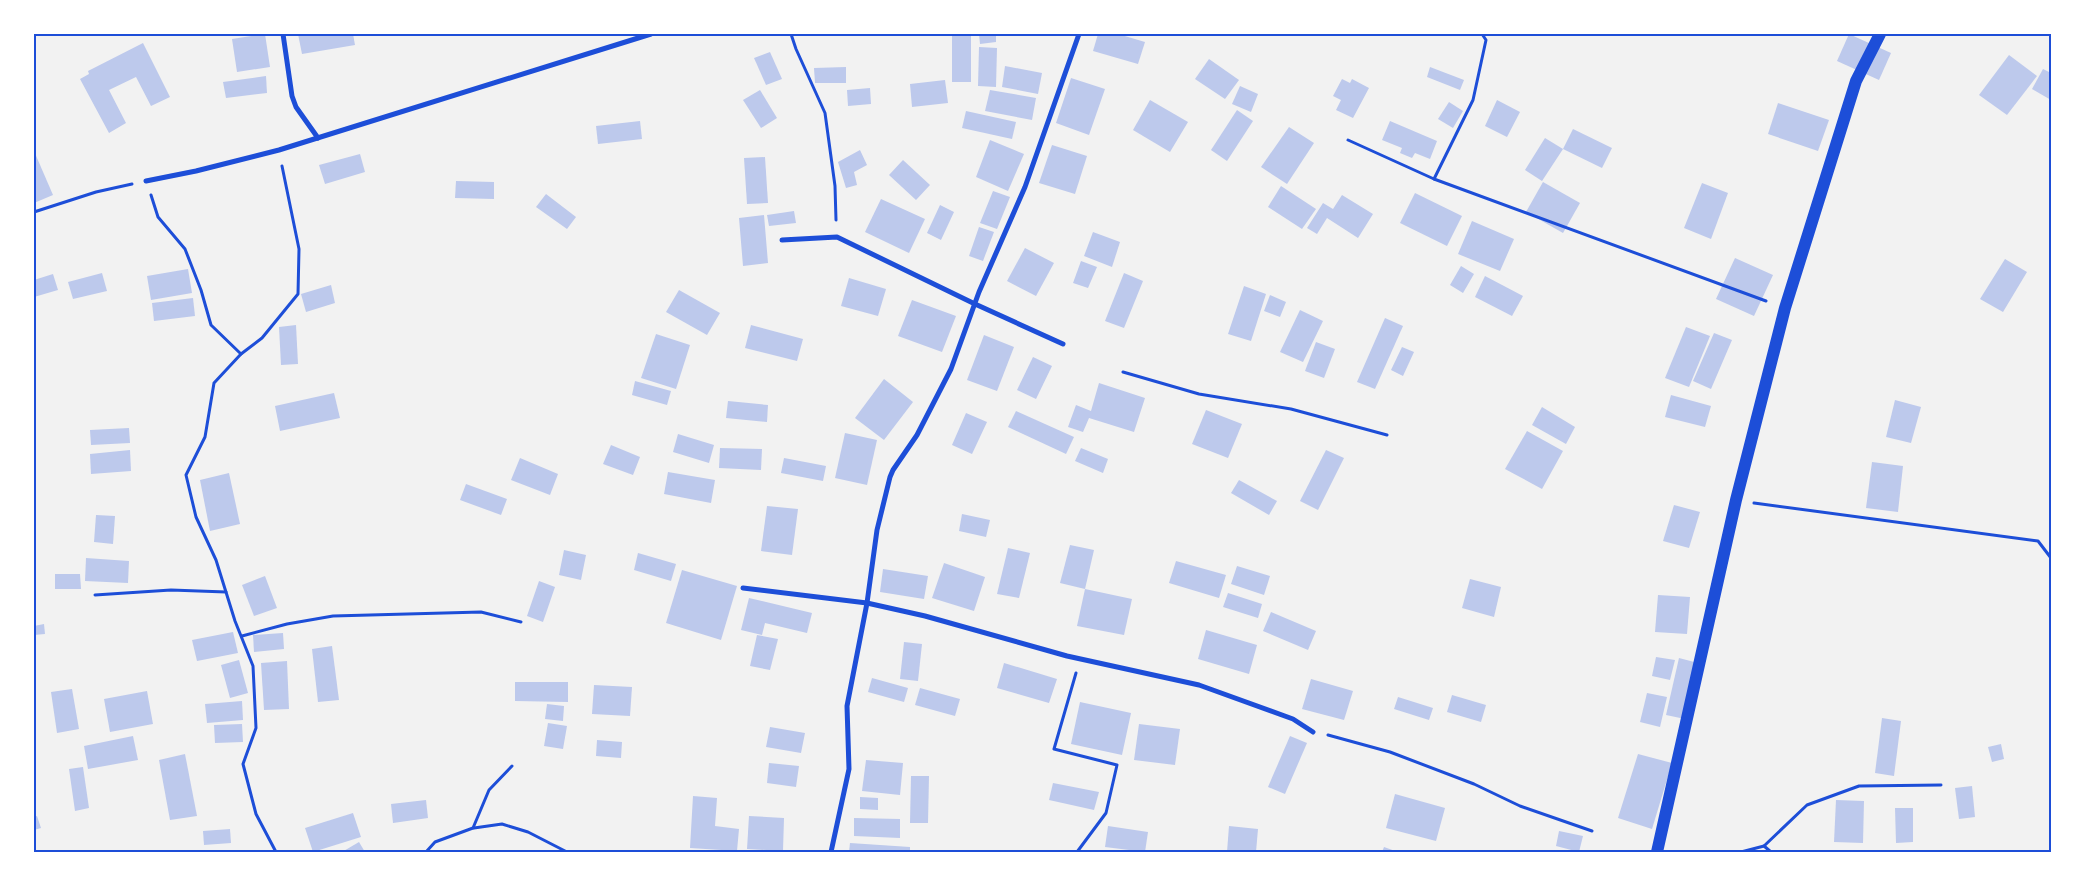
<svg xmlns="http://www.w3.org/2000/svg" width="2085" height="886" font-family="'Noto Serif',serif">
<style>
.building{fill:#bdc9ec}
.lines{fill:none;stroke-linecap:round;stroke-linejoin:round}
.path{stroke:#1d4ed8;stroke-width:3}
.minor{stroke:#1d4ed8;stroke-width:5}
.primary{stroke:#1d4ed8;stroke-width:12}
.neatline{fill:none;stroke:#1d4ed8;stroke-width:2}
</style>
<rect width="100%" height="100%" fill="#f2f2f2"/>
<!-- building -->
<g class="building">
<path d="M265,34L270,67L237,72L232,39Z"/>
<path d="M298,34H353L355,45L302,54Z"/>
<rect x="952" y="34" width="19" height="48"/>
<path d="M979,34H996V42L980,44Z"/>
<path d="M1098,34H1118L1145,42L1138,64L1093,51Z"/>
<path d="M1849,34L1891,53L1879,80L1837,61Z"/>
<path d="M143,43L170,97L151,106L136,77L109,90L126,123L109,133L80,79L89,74L88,71Z"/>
<path d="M979,47L997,48L996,87L978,86Z"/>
<path d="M770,52L782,79L766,85L754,58Z"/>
<path d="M2009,55L2037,76L2007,115L1979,95Z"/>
<path d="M1209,59L1239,80L1225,99L1195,79Z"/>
<path d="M1005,66L1042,73L1038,94L1002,87Z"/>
<path d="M846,67V83H815L814,68Z"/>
<path d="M1430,67L1464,80L1460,90L1427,77Z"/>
<path d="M2043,69L2051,73V100L2032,89Z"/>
<path d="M266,76L267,93L226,98L223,82Z"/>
<path d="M1071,78L1105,89L1089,135L1056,123Z"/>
<path d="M1342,79L1350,83L1352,79L1369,88L1353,118L1336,110L1341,100L1333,96Z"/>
<path d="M945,80L948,103L912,107L910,84Z"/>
<path d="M1240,86L1258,94L1251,112L1232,104Z"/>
<path d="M870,88L871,104L848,106L847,90Z"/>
<path d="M760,90L777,118L761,128L743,100Z"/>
<path d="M990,90L1036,98L1032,120L985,111Z"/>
<path d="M1150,100L1188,122L1170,152L1133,130Z"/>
<path d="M1497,100L1520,112L1507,137L1485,126Z"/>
<path d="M1449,102L1463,111L1453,128L1438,119Z"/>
<path d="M1778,103L1829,120L1818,151L1768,134Z"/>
<path d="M1237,110L1253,121L1227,161L1211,150Z"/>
<path d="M966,111L1016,122L1012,139L962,128Z"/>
<path d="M640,121L642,139L598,144L596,126Z"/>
<path d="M1390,121L1437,141L1430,159L1415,153L1412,158L1400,153L1402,148L1382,140Z"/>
<path d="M1289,127L1314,143L1287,184L1261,167Z"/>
<path d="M1573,129L1612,148L1602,168L1563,149Z"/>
<path d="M1545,138L1563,149L1542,181L1525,170Z"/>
<path d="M990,140L1024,154L1008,191L976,177Z"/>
<path d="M1052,145L1087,156L1075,194L1039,183Z"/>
<path d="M860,150L867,165L854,172L857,185L846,188L838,162Z"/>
<path d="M34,151L53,195L34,203Z"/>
<path d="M360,154L365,172L325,184L319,165Z"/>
<path d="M765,157L768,203L747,204L744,158Z"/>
<path d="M903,160L930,185L916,200L889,175Z"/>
<path d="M456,181L494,182V199L455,198Z"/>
<path d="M1543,182L1580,203L1563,233L1526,212Z"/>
<path d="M1702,183L1728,193L1711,239L1684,228Z"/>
<path d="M1281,186L1316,209L1302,229L1268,207Z"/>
<path d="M993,191L1010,197L997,229L980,223Z"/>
<path d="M1415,193L1462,216L1447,246L1400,223Z"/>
<path d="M546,194L576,217L567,229L536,207Z"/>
<path d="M1342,195L1373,214L1358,238L1327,218L1317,234L1307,228L1323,203L1333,209Z"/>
<path d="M881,199L925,219L909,253L865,232Z"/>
<path d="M940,205L954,212L941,240L927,233Z"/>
<path d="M794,211L796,223L769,226L767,215Z"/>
<path d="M764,215L768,263L743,266L739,218Z"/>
<path d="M1472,221L1514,239L1500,271L1458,254Z"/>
<path d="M979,227L994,232L983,261L969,256Z"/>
<path d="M1093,232L1120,242L1112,267L1084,256Z"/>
<path d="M1025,248L1054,263L1036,296L1007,281Z"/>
<path d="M1735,258L1773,275L1754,316L1716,299Z"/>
<path d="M2005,259L2027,272L2003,312L1980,299Z"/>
<path d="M1081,261L1097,267L1088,288L1073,283Z"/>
<path d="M1461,266L1474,274L1463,293L1450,285Z"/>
<path d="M188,269L192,293L151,300L147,276Z"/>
<path d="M102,273L107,291L73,299L68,282Z"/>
<path d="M1124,273L1143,281L1124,328L1105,321Z"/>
<path d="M53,274L58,290L34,297V280Z"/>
<path d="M1485,276L1523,296L1512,316L1475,297Z"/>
<path d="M849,278L886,289L878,316L841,306Z"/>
<path d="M331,285L335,303L306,312L301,294Z"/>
<path d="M1244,286L1266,294L1251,341L1228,334Z"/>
<path d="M679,290L720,313L707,335L666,312Z"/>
<path d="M1270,295L1286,302L1280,317L1264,311Z"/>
<path d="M193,298L195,316L154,321L152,303Z"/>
<path d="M912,300L956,316L942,352L898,336Z"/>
<path d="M1300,310L1323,321L1303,362L1280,352Z"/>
<path d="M1385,318L1403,326L1375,389L1357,382Z"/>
<path d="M296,325L298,364L281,365L279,327Z"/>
<path d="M751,325L803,339L797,361L745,348Z"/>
<path d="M1686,327L1710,336L1689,387L1665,378Z"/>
<path d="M1714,333L1732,340L1711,389L1693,381Z"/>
<path d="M656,334L690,345L676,389L641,378Z"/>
<path d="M984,335L1014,347L997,391L967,380Z"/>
<path d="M1316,342L1335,349L1324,378L1305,371Z"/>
<path d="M1402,347L1414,352L1403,376L1391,370Z"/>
<path d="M1033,357L1052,366L1036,399L1017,390Z"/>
<path d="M884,379L913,402L884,440L855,418Z"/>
<path d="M635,381L671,391L667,405L632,395Z"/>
<path d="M1099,383L1145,398L1134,432L1089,418L1083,432L1068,427L1076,405L1091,411Z"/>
<path d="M334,393L340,418L280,431L275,406Z"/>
<path d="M1671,395L1711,406L1705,427L1665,417Z"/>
<path d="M1895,400L1921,407L1911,443L1886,437Z"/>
<path d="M728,401L768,405L767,422L726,418Z"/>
<path d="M1542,407L1575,427L1566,444L1532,425Z"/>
<path d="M1206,410L1242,424L1228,458L1192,444Z"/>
<path d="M1016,411L1074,437L1066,454L1008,427Z"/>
<path d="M966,413L987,422L972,454L952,445Z"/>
<path d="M129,428L130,443L91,445L90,430Z"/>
<path d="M1527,431L1563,451L1542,489L1505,469Z"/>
<path d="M845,433L877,440L867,485L835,478Z"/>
<path d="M678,434L714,445L709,463L673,452Z"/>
<path d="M611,445L640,457L633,475L603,464Z"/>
<path d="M720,448L762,449L761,470L719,468Z"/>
<path d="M1081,448L1108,459L1103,473L1075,461Z"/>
<path d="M130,450L131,471L91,474L90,454Z"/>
<path d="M1326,450L1344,458L1318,510L1300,501Z"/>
<path d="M520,458L558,474L550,495L511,480Z"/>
<path d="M784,458L826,466L823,481L781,473Z"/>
<path d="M1872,462L1903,466L1898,512L1866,508Z"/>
<path d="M668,472L715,480L711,503L664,494Z"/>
<path d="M229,473L240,524L210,531L200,480Z"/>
<path d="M1239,480L1277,501L1269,515L1231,493Z"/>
<path d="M466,484L507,499L501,515L460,500Z"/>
<path d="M1674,505L1700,512L1689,548L1663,541Z"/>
<path d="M767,506L798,509L792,555L761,551Z"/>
<path d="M962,514L990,520L986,537L959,531Z"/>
<path d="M96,515L115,516L113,544L94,542Z"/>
<path d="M1070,545L1094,550L1085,589L1060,583Z"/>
<path d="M1008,548L1030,553L1019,598L997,594Z"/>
<path d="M564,550L586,555L581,580L559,575Z"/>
<path d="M638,553L676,564L671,581L634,570Z"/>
<path d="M86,558L129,561L128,583L85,581Z"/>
<path d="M1176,561L1226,575L1219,598L1169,583Z"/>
<path d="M944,563L985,577L974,611L932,598Z"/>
<path d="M1237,566L1270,576L1264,595L1231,584Z"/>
<path d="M883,569L928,576L924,599L880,592Z"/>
<path d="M682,570L737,586L721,640L666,623Z"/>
<path d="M55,574H80L81,589H55Z"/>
<path d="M265,576L277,608L254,616L242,585Z"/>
<path d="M1470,579L1501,587L1494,617L1462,608Z"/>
<path d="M539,581L555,587L543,622L527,616Z"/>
<path d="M1085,589L1132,599L1124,635L1077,626Z"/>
<path d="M1228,593L1262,604L1258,618L1223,607Z"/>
<path d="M1658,595L1690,597L1687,634L1655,632Z"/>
<path d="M749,598L812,613L807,633L765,623L762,635L741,630Z"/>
<path d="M1271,612L1316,631L1308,650L1263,631Z"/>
<path d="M44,624L45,634L34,635V626Z"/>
<path d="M1206,630L1257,645L1249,674L1198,659Z"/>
<path d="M233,632L238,653L197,661L192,640Z"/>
<path d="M283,633L284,649L254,652L253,635Z"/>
<path d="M757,635L778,639L770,670L750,666Z"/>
<path d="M904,642L922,644L918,681L900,679Z"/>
<path d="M332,646L339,700L318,702L312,649Z"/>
<path d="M1656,657L1675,660L1670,680L1652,676Z"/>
<path d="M1679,658L1698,663L1685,719L1666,715Z"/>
<path d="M239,660L248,693L230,698L221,665Z"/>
<path d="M287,661L289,709L264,710L261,663Z"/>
<path d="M1004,663L1057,679L1049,703L997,688Z"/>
<path d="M872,678L908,688L904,702L868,692Z"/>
<path d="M1311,679L1353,691L1344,720L1302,709Z"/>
<path d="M515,682H568V702L515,701Z"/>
<path d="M594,685L632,687L630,716L592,714Z"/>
<path d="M920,688L960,699L955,716L915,705Z"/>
<path d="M72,689L79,729L57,733L51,692Z"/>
<path d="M147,691L153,724L110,732L104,699Z"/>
<path d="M1647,693L1667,697L1660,727L1640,722Z"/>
<path d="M1452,695L1486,705L1481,722L1447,712Z"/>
<path d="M1398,697L1433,708L1429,720L1394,709Z"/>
<path d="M242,701L243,720L207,723L205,704Z"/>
<path d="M1080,702L1131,713L1122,755L1071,744Z"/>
<path d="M547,704L564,706L563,721L545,719Z"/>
<path d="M1882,718L1901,721L1894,776L1875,773Z"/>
<path d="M548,723L567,726L563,749L544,746Z"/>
<path d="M242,724L243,742L215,743L214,725Z"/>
<path d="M1139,724L1180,729L1175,765L1134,760Z"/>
<path d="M770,727L805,733L801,753L766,747Z"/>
<path d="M133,736L138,760L88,769L84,746Z"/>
<path d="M1290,736L1307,743L1285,794L1268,787Z"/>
<path d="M597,740L622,742L621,758L596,756Z"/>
<path d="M2001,744L2004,759L1992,762L1988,747Z"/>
<path d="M185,754L197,816L170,820L159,760Z"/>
<path d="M1638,754L1672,763L1652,829L1618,818Z"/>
<path d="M866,760L903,763L900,795L862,791Z"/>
<path d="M769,763L799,766L796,787L767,783Z"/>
<path d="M83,767L89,808L75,811L69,769Z"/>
<path d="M911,776H929L928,823H910Z"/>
<path d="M1053,783L1099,792L1094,810L1049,800Z"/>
<path d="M1972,786L1975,817L1959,819L1955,788Z"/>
<path d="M1395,794L1445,808L1436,841L1386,828Z"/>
<path d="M693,796L717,798L715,826L739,829L737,851L690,848Z"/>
<path d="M860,797L878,798V810L860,809Z"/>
<path d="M426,800L428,818L393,823L391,804Z"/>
<path d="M1836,800L1864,801L1863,843L1834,842Z"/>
<path d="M1895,808H1913V842L1896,843Z"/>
<path d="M353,813L361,837L313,852L305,828Z"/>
<path d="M37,816L41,828L34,830V817Z"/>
<path d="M749,816L784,818L783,851L747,849Z"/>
<path d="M854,818L900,819V838L854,836Z"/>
<path d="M1108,826L1148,832L1145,852L1105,847Z"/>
<path d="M1229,826L1258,829L1256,852H1227Z"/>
<path d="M230,829L231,843L204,845L203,831Z"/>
<path d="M1559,831L1583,836L1579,852L1556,846Z"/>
<path d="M359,842L365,852H342Z"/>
<path d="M850,843L910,847V852H849Z"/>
<path d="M1384,847L1398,852H1382Z"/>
</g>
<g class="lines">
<!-- path -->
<g class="path">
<path d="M791,34L796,49L825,113L835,186L836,220"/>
<path d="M1348,140L1434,179L1766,301"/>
<path d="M1434,179L1473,100L1486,40L1482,34"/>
<path d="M151,195L158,217L185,249L201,290L211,325L241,354"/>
<path d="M34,212L96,192L132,184"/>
<path d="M1123,372L1199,394L1291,409L1387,435"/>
<path d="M1754,503L2038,541L2051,558"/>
<path d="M95,595L171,590L226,592"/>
<path d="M242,636L287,624L333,616L481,612L521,622"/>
<path d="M1076,673L1054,749L1117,765L1106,813L1077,852"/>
<path d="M1328,735L1390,752L1474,784L1520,806L1592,831"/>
<path d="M474,828L502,824L528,832L567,852"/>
<path d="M1764,846L1807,805L1859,786L1941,785"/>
<path d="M276,852L256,814L243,764L256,728L253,666L235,621L216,560L196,517L186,475L205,437L214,383L241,354L262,338L298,294L299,249L282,166"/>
<path d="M426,852L435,842L473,828L489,790L512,766"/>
<path d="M1741,852L1764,846L1771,852"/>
</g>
<!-- minor -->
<g class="minor">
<path d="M283,34L292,96L296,107L318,138"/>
<path d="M146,181L196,171L279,150L651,34"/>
<path d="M782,240L837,237L975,304L1063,344"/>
<path d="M743,588L867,603L925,616L1067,656L1199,685L1293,719L1313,732"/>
<path d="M831,852L849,769L847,706L867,603L877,530L890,477L893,470L917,435L951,369L979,292L1025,187L1079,34"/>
</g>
<!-- primary -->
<path class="primary" d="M1657,852L1736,500L1785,308L1856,81L1880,34"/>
</g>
<!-- border -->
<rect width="2085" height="886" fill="none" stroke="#ffffff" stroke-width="70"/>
<rect x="35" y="35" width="2015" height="816" class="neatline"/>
</svg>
